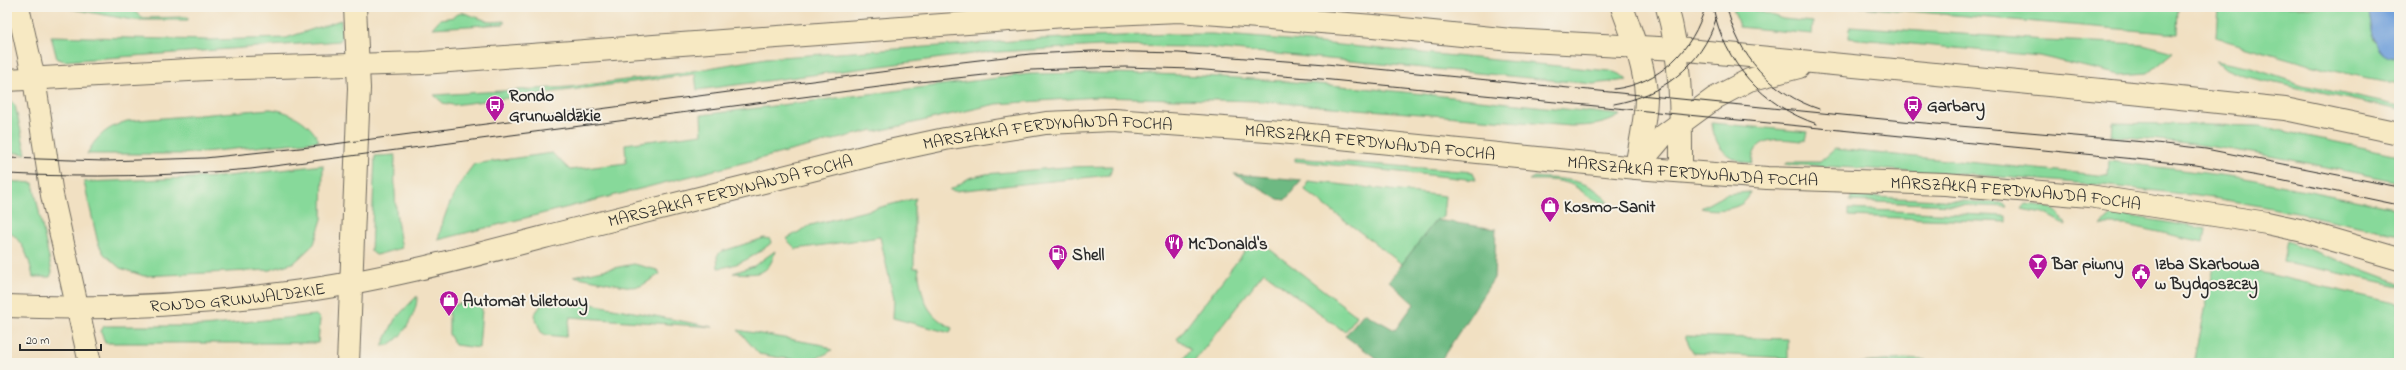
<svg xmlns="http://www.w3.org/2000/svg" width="2406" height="370" font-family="'Indie Flower',sans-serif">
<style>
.green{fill:#87d99a;stroke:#598262}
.forest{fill:#6db982;stroke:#4c7256}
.water{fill:#72a1db;stroke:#4e6683}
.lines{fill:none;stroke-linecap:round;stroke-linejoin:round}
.secondary-casing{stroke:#706a60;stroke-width:24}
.secondary{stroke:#f7e9c3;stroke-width:22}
.tram{stroke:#2b2b2b;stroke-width:1}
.labels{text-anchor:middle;stroke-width:4;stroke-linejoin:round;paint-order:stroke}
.poi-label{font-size:17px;font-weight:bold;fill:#2b2b2b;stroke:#f7f3e8;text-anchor:start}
.street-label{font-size:17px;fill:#2b2b2b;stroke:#f7f3e8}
</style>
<rect width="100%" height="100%" fill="#f7f3e8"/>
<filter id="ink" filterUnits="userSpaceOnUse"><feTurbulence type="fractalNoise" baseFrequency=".025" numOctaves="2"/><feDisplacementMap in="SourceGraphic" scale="8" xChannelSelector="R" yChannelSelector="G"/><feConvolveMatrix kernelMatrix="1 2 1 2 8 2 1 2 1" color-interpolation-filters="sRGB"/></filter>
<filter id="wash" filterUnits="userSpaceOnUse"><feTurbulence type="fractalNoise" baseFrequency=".012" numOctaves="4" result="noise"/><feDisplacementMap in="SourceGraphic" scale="16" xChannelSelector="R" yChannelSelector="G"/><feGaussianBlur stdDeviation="0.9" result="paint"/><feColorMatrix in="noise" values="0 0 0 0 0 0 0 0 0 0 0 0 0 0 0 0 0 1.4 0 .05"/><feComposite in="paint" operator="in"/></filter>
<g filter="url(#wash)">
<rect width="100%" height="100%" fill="#f1e0c2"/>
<!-- green -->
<g class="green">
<path d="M61,7H130L142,18L188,17V20H132Z"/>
<path d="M1733,7L1748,8L1783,19L1813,22L1812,34L1739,27Z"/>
<path d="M1860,7H2178L2177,34Z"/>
<path d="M2218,7H2368L2374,41L2392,58L2399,57V84L2324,69L2223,40L2216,36Z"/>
<path d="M461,12L491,22L504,21V24L432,28L440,19L454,17Z"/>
<path d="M341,20L342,36L340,41L65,61L57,59L51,36L207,40L286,38Z"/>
<path d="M1850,26L2045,40L2143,44L2173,52L2148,73L2120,75L2039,56L1849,38Z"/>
<path d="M1172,34H1212L1288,40L1610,71L1620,74L1627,80L1593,84L1202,47L1100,46L980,53L697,90L695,74L453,105L443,103L434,95L569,87L675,74L766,58L1042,39Z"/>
<path d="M2216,61L2251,68L2303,85L2399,106V110L2243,76L2226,69Z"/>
<path d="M1087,73C1265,73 1444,97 1621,115C1605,125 1590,126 1571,126L1257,101L1097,97L996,104L874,132L873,130L438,240C444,212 456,186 474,164L552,153L570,170L626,163L625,144L702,134L701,115L1029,74Z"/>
<path d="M7,98L15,105L26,154L7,152Z"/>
<path d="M270,109C290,111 310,122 319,141L182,154H87C96,136 108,127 127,121Z"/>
<path d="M1712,123L1808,132L1806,140L1802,141C1781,139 1754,134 1752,163C1728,162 1714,146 1712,123Z"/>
<path d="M2113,123L2259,126L2399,155V182C2304,162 2209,142 2112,136Z"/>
<path d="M1835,149L2108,176L2109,161L2245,178L2399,209V235C2330,220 2261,204 2191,195C2057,178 1921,172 1785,164L1787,162H1820Z"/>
<path d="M395,155C394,187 395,217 402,248L376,255L371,251L375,156Z"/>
<path d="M1295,158L1473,172L1476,180L1295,161Z"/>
<path d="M323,165L322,219L314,244L295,262L270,270L144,276L120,268L104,254L98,243L84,182L219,177Z"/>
<path d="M1112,166L1110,175L955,191L950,190L969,178L986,174L1065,167Z"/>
<path d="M1534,177C1561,179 1592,178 1609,203C1588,202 1587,192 1570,184C1557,179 1542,180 1529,180Z"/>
<path d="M7,181L33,183L52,272L50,277H33C29,258 24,242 7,230Z"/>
<path d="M1308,181L1445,196L1443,217L1436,220L1402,264L1305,190Z"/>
<path d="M1750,192C1747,210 1716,212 1701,208L1726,194Z"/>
<path d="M1853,196L2004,203L2007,207L1849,201Z"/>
<path d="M916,198L914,203V268H918C922,296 924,314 952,328L950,333L893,318L894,299L880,237L796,249L786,239L811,225Z"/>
<path d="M2025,204C2046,206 2055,204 2066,225L2043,213L2021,209Z"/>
<path d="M1848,209L2004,216H2007V222L1848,216Z"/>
<path d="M2124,215L2206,229L2204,242L2126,225H2100L2111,216Z"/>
<path d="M764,238L770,239L771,243C755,256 739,266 718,268L717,256L720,252Z"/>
<path d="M1255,238L1357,316L1345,332L1264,272L1193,363H1180L1191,349L1177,339Z"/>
<path d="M2287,241L2399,283V286L2283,261Z"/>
<path d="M775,251C769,277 756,274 733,273L754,266Z"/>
<path d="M2215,262L2399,304V363H2194Z"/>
<path d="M634,264L657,270L660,274L641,286L631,287L573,276Z"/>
<path d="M417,296C418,312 400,346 382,346L395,319Z"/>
<path d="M552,299H565L713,327L570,317L566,337L546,335L541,332L534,315L544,301Z"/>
<path d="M471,301L480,305L482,309L479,348L455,345L449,334V306Z"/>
<path d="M316,315L320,319L318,343H105L101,331L104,326H203Z"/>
<path d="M738,330L823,345L832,350C811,366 782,358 759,354Z"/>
<path d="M1685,336L1788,339V358L1693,353Z"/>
<path d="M1904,359L1926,360L1918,363H1859Z"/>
</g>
<!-- forest -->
<g class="forest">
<path d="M1234,174L1302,180L1285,200L1278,199Z"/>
<path d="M1436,220L1496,229L1494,278L1439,363H1383L1345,336L1364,313L1395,330L1414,304L1389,281Z"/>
</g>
<!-- water -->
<path class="water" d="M2368,7H2399V57C2372,62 2372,25 2368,7Z"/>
</g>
<g filter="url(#ink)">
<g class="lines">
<defs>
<g id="secondary">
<path d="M18,7L34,79L52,195L90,363"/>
<path d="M1622,7C1632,35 1645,66 1646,96C1646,120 1640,144 1636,167"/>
<path d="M1667,7C1682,60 1681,116 1681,171"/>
<path d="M7,80L207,69L422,63L1065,16L1179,11L1373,26L1511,40L1677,49L2132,93L2285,109L2399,133"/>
<path d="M1636,168L1663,136L1715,98L1749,80L1799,67"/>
<path id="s1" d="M7,306C100,310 195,305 287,293C376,282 465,258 552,235C660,208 767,181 875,154L945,139L1046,123L1113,120L1281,132L1636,168L1767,178L1945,184L2089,196L2267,223L2299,230L2399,259"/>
<path d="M348,363L359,88L355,7"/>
</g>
</defs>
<!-- secondary casing -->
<use href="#secondary" class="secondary-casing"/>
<!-- secondary -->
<use href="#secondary" class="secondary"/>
<!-- tram -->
<g class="tram">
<path d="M1713,7C1724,63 1763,106 1817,124"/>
<path d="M1727,7C1737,55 1772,94 1819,109"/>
<path d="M1614,89C1659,84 1694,49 1705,7"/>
<path d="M1614,104C1660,96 1702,66 1716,19"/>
<path d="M7,158L104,161L205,158L319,146L911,68L1030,54L1092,51L1179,53L1326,64L1913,122L2156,143L2206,149L2399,187"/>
<path d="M7,174C88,178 170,176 251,169L910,83L1031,70L1125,67L1192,69L1321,79L2196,165L2270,178L2399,205"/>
</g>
</g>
</g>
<!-- icons -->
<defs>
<symbol id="bus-pin" viewBox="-11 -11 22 30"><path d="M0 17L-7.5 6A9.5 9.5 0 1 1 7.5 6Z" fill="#b5179e" stroke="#f7f3e8"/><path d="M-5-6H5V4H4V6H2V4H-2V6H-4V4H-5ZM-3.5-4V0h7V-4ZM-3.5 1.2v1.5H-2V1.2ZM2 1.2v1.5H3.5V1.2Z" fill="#fff"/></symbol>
<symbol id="shop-pin" viewBox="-11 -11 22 30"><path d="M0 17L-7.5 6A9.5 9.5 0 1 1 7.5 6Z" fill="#b5179e" stroke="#f7f3e8"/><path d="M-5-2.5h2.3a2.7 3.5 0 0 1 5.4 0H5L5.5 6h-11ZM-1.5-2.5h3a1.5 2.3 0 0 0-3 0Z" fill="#fff"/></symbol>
<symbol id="restaurant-pin" viewBox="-11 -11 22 30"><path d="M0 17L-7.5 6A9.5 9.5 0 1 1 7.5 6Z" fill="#b5179e" stroke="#f7f3e8"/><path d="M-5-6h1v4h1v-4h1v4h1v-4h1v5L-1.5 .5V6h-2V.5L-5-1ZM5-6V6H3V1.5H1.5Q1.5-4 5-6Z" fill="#fff"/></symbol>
<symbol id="fuel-pin" viewBox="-11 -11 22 30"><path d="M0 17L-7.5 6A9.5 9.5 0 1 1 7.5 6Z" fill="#b5179e" stroke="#f7f3e8"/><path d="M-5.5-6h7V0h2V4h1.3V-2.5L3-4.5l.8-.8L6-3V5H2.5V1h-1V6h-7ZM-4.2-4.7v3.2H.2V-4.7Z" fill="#fff"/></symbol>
<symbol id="bar-pin" viewBox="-11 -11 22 30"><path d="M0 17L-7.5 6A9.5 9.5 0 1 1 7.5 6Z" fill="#b5179e" stroke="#f7f3e8"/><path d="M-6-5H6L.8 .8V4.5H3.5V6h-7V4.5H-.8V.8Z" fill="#fff"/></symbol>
<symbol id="civic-pin" viewBox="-11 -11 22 30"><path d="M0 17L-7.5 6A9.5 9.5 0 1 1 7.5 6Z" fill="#b5179e" stroke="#f7f3e8"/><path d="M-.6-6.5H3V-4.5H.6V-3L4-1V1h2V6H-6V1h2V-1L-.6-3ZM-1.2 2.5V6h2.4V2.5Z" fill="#fff"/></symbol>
</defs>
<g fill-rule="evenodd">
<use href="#bus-pin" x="484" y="94" width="22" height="30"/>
<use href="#bus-pin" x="1902" y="94" width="22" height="30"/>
<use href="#shop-pin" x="1539" y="195" width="22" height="30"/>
<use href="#restaurant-pin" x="1163" y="232" width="22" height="30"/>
<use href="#fuel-pin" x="1047" y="243" width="22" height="30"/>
<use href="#bar-pin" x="2027" y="252" width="22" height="30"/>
<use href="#civic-pin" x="2130" y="262" width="22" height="30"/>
<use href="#shop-pin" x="438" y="289" width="22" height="30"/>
</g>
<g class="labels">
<!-- poi labels -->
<g class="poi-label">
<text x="509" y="101">Rondo<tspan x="509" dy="20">Grunwaldzkie</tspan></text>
<text x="1927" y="111">Garbary</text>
<text x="1564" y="212">Kosmo-Sanit</text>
<text x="1188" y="249">McDonald's</text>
<text x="1072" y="260">Shell</text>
<text x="2052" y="269">Bar piwny</text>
<text x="2155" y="269">Izba Skarbowa<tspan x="2155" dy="20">w Bydgoszczy</tspan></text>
<text x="463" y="306">Automat biletowy</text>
</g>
<!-- street labels -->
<g class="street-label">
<text dy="6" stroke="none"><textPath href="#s1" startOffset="1060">MARSZAŁKA FERDYNANDA FOCHA</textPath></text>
<text dy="6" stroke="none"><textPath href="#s1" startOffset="1384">MARSZAŁKA FERDYNANDA FOCHA</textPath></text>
<text dy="6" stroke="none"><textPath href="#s1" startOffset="1708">MARSZAŁKA FERDYNANDA FOCHA</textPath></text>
<text dy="6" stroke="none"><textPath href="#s1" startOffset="736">MARSZAŁKA FERDYNANDA FOCHA</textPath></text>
<text dy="6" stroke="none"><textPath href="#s1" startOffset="2032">MARSZAŁKA FERDYNANDA FOCHA</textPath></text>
<text dy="6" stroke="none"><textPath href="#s1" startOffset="231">RONDO GRUNWALDZKIE</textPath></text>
</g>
</g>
<!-- margin -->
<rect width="2406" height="370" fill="none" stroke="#f7f3e8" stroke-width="24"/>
<!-- scale -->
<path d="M20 344v6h81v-6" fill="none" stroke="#2b2b2b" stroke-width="2"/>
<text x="26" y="344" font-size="12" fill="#2b2b2b" stroke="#f7f3e8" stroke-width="3" paint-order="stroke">20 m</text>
</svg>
